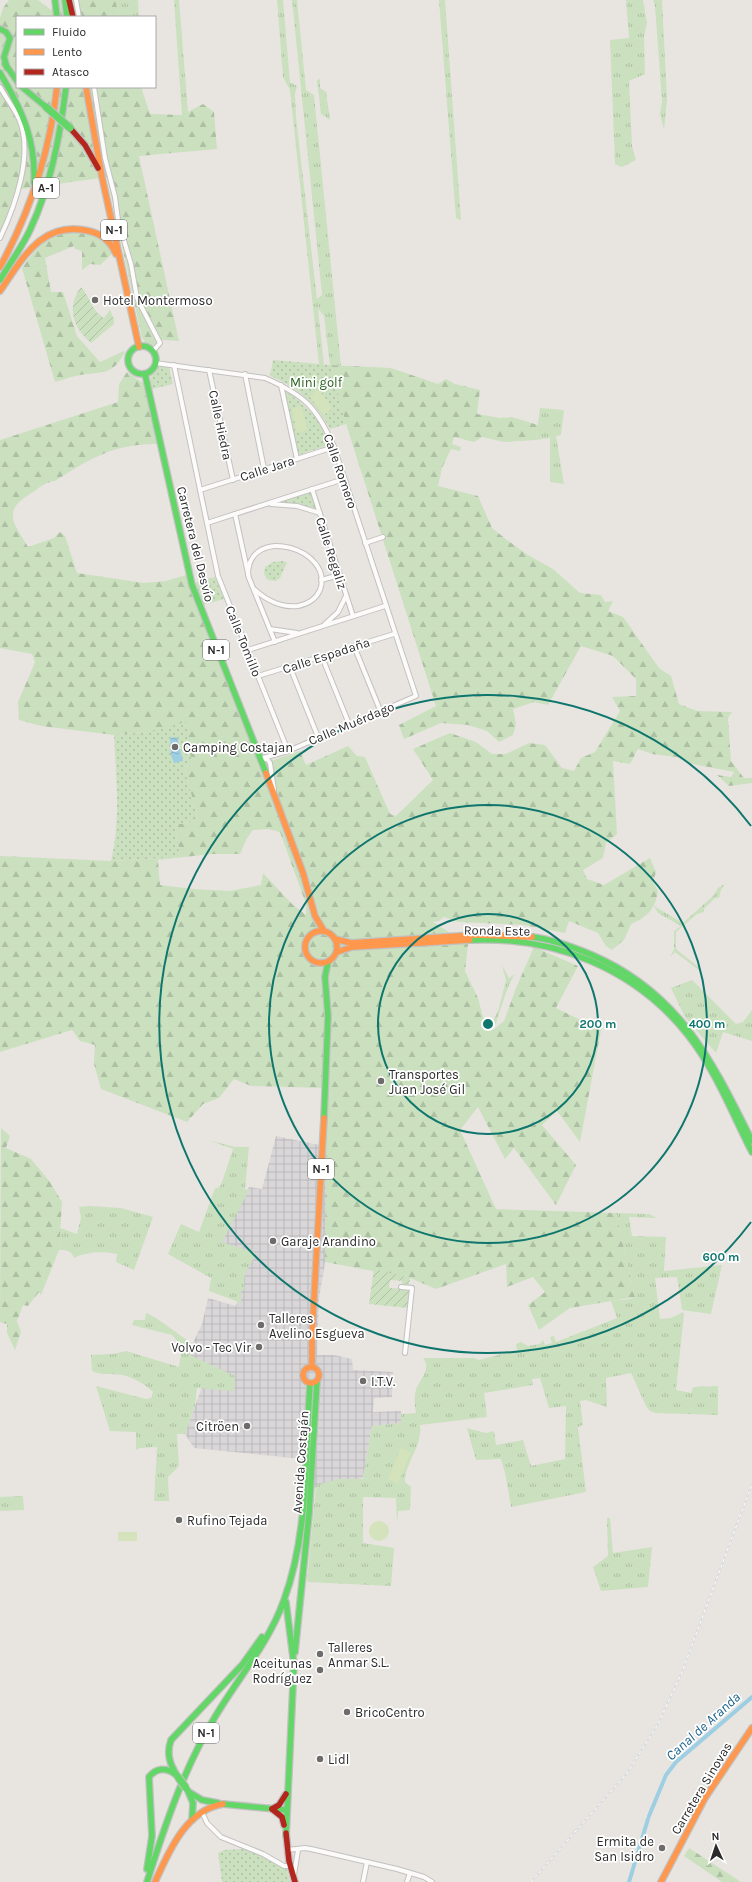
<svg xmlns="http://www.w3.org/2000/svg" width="752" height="1882" font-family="Karla,sans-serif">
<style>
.industrial{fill:url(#industrial-grid)}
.grass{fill:url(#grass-tufts)}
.forest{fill:url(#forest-firs);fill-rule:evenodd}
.park{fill:url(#park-dots)}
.garden{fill:url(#garden-furrows)}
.pitch{fill:#d4e3bc}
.water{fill:url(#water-ripples)}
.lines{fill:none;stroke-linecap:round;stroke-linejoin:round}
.canal{stroke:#9dcee2;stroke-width:4}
.street-casing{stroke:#c2c1c1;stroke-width:6}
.fast-casing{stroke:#c2c1c1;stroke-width:8}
.slow-casing{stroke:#c2c1c1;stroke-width:8}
.jam-casing{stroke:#c2c1c1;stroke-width:8}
.street{stroke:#fcfbfa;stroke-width:4}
.fast{stroke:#63d668;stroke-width:5.5}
.slow{stroke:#ff974d;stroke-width:5.5}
.jam{stroke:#b3261e;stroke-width:5.5}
.rail-casing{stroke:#dededf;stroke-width:2.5}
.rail{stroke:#fff;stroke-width:1;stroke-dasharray:3;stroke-linecap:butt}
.fast-bridge-casing{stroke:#c5c3c2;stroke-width:9;stroke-linecap:butt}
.fast-bridge{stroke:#63d668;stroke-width:7}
.ring{fill:none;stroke:#0f766e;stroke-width:2}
.poi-dot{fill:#6d6c6b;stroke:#fff;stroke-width:1.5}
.labels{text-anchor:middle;stroke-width:3.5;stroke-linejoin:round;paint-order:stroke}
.shield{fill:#fff;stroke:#6b6b6b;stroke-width:1}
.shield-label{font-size:12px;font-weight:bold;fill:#2b2b2b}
.poi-label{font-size:13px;fill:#2b2b2b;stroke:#fff;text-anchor:start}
.park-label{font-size:13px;fill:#2d6122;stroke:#fff}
.street-label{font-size:13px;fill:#2b2b2b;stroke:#fff}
.water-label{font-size:14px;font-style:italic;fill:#1c638e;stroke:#fff}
.centre{fill:#0f766e;stroke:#fff;stroke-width:2}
.ring-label{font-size:12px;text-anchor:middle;font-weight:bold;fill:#0f766e;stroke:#fff;stroke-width:3.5;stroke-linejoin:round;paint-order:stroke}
</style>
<defs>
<pattern id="industrial-grid" width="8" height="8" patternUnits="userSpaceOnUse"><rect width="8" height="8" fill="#d9d6d8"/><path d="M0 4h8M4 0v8" fill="none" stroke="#bab8ba"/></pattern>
<pattern id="grass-tufts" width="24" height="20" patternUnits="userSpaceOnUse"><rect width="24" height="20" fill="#cbe0be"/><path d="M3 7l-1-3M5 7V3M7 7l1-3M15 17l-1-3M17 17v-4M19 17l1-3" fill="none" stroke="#aec0a3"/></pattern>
<pattern id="forest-firs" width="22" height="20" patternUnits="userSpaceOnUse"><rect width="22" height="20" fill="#cbe0be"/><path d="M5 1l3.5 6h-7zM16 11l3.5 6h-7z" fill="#aec0a3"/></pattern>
<pattern id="park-dots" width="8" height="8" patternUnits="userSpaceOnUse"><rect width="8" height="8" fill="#cbe0be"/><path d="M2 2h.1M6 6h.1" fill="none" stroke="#aec0a3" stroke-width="1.8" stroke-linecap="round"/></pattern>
<pattern id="garden-furrows" width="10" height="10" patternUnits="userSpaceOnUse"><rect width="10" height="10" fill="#cbe0be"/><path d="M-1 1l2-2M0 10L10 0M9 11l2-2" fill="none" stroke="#aec0a3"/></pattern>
<pattern id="water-ripples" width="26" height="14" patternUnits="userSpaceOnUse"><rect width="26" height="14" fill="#9dcee2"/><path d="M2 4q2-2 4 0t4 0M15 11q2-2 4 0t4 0" fill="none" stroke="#87b1c2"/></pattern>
</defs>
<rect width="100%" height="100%" fill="#e8e5e1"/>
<!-- industrial -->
<path class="industrial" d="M276,1136L329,1147L333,1214L319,1299L317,1355H334L352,1359L353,1370L393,1372L392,1397L374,1398L373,1412L401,1411L402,1423L372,1426L363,1478L315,1488L300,1489L302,1459L194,1448L185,1434L209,1367L187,1355L202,1324L208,1298L236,1306L250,1256L219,1245L249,1187L262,1189Z"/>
<!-- grass -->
<g class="grass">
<path d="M115,0H138L139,17H120Z"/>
<path d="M174,0H179L188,112L182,115Z"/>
<path d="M277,0H283L290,82L297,86L295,94L296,117L317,299L322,295L292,0H297L306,90L314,95L341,366L330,365L324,316L318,309L324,365L319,364L290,90L283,77Z"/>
<path d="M439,0H445L461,220L456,218Z"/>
<path d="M626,0H643L647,23L644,36L645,74L629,81L632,146L636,160L622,167L615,164L610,40L629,38Z"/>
<path d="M653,0H662L667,99L664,130L660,114L662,101L655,6Z"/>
<path d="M320,79V88L326,92L330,120L321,114L317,80Z"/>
<path d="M540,408L564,410L561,435L556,436L564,484L550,482V438L536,440Z"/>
<path d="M725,884L721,890L719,898H715L704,909V912L697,914L676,932V949L701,969L700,971L675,952L670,957L674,949V931L681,926L658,913L654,906L683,923L713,896L718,888Z"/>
<path d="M502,965L509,978L515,974C505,989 502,1008 495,1025L491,1024L498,1011L506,980Z"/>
<path d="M692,980L736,1024L743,1022L752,1010V1041L723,1032L716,1053L685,1017L671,988Z"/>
<path d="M208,1140L235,1147H249L245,1189L249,1190L222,1242L256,1253L244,1276V1290H241V1303L209,1291L211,1278L168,1254L181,1224L199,1232L215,1188H218L221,1185L233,1149Z"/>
<path d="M89,1206L121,1208L153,1217L134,1270L116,1262L117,1254C103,1251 86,1252 74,1258C71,1250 66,1250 59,1250L60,1228L77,1234L81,1218L79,1207Z"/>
<path d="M616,1213L649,1214L657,1218L629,1217L632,1236L666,1237L664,1271L722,1265L711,1314L682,1310L677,1277L655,1278L660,1319L671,1318L683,1312L684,1314L676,1390L691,1393L693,1387L718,1386V1415L655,1413L650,1411L646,1406L631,1373L606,1378L607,1407L586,1400L580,1401L583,1425L578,1427L586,1492L511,1507L505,1473L501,1459L476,1460L467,1428L486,1433L494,1431L496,1445L523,1440L531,1466L565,1459L566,1406L549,1408L540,1378L532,1379L533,1385L484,1393L487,1417L420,1425C423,1446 405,1462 405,1482L411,1487L410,1510L398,1511L397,1524L396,1498L363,1497V1543L394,1548L391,1586L307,1582L316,1485L340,1479H363L372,1426L401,1423V1414L416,1413C415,1407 414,1400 415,1394C417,1380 433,1371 423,1358H474L479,1360L517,1350L516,1344L521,1342L528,1346L540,1344L543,1340L545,1345L552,1343L550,1337L554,1336L556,1342L617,1318L611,1301L629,1299L635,1297Z"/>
<path d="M146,1313C154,1315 183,1338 193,1344L190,1355L235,1376L234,1391L197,1388L195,1405L185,1434H177L179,1466L168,1477L169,1501H154L157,1447L140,1448L136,1450V1432L110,1431L96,1386L146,1399L151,1398L153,1392C146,1385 134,1378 123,1375C112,1373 103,1376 92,1371L91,1355L113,1354L126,1351L179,1367L182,1347L172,1335L132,1325L134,1320H145Z"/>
<path d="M23,1496L24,1510L0,1511V1497Z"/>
<path d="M607,1518H610L613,1553L652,1547L648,1587L601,1591L593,1567L608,1556Z"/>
</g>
<!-- forest -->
<g class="forest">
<path d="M9,0H38L51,10L55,0H115L120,17H17V87H141L150,114L182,115L203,104L214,112L217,149L139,156L179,341L162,340L152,346L146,343L142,338L107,177L15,190L0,237V18L3,8Z"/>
<path d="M71,232C89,234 103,237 113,253L100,265L90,264L82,270V251L75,249L74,246L45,258L51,292H63L77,336L100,362L124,351L125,352C114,372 108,372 87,374C76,375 65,379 55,382L22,268C36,248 47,236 71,232Z"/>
<path d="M330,365L391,368L438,384L446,379L455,384L480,390L477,414L500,418L512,417L538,425L536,440L504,442L482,437L474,442L454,437L452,444L461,447L460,451L451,449L442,468L438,486L478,496L492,528L507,540L528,555L553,569L580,593L601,595L605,602L613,601L608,611L623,617L659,668L671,676L679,704L697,711L732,712L728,718L731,761L744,778H752V783L729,786L717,775L731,777L734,772L693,764L676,757L652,754L638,749L630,764L613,761L617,834L606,843L603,858L583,870L587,879L604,885L650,858L656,872L653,882L658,891C655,909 648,917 631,924L624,940L612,950L606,946L598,933L569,921L565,933L524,925L459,922L444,917L439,921L433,922L468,944L465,971L478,998L483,1017L493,1030L504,1021L516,988L534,947L578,966L556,1008L601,1030L580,1142L557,1111L542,1125L576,1165L556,1205L514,1148L505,1159L478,1107L460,1130L496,1209L616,1213L635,1297L570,1308L539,1330L528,1305L545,1292L533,1277L507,1287L506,1264L436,1289L410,1278L325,1262L327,1026L323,1052V1088L251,1086L234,1079L219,1098L203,1104L187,1122L101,1089L94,1064L95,1045L80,1041L72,1030L0,1052V856L111,861L180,857L175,825L198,820L184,767L192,765L146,732L114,735L41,726L19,720L18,702L35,662L32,654L0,648V440L118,402L119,384L127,372L143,383L160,444C115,443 91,458 55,481C46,482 40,487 33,492C1,511 13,521 28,547L54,538L60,532L65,536L77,573L144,583L166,581L189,574L265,763L300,751L306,765L348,746L357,756L365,757L390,814L396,816L433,780L413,749L450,733L476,742L492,754H506L529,743L545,745L562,768L574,771L581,758L595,752L620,711L612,697L636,696V679L613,656L581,646L548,705L534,702L513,709L516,724L513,735L499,742L487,731L468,725L441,723L404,739L399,725L436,706L340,405ZM268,829L280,832L306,904V915L292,904L263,873L261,885L230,891L194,889L160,885L158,860L211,854H240L246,840L253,830Z"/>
<path d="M1,1128L10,1136L6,1148L31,1159L50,1182L62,1202L59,1250L41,1295L39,1292L28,1306L23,1305L17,1321L21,1332L15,1350L7,1333V1324L0,1322Z"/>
<path d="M689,1848L741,1882H722L684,1856Z"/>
</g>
<!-- park -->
<g class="park">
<path d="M273,360L330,365L346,424L330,429C316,403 297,387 270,376Z"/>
<path d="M162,365L169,368L173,384L152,389C150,379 148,366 162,365Z"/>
<path d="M284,390C303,402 325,423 329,445L298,455Z"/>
<path d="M311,490L316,511L280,502V501Z"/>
<path d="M281,561L287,562L280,578L276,581L268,580L264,574L265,567L273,562Z"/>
<path d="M215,577L224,599L203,605L195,583Z"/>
<path d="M186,722L192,765L184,767L198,820L175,825L180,857L111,861C121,820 116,777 114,735L146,732Z"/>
<path d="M245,1849L262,1855L287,1870L290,1882H222L218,1853L224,1850Z"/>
</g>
<!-- garden -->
<g class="garden">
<path d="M81,287C91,298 90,309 104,318L110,310L114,319V324L91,343C73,328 66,307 81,287Z"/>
<path d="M374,1269L410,1278L409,1286L402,1285V1281L390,1280L389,1288L409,1289L410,1291L408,1308L369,1304Z"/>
</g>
<!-- pitch -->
<g class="pitch">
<path d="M317,389L324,396L332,409L324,415L310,397Z"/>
<path d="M301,406L308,430L297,433L292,409Z"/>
<path d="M401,1448L411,1452L398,1483L388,1479Z"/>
<circle cx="379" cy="1531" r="10"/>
<rect x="118" y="1532" width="19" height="9"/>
</g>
<!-- water -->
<path class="water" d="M177,737L183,761L174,763L171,755L170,738Z"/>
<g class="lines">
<!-- canal -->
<g class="canal">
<path d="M649,1816L666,1775L676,1762L752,1697"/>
<path d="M629,1882L648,1819"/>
</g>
<defs>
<g id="street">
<path d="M76,0L79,17"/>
<path d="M0,87C6,98 14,108 19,119C34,154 15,206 0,238"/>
<path d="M94,87L105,158L115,197L118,220L131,264L137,298L160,343L153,351"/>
<path d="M155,363L265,378C304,395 317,407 334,447L416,696L288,751L263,758"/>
<path d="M174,365L218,576L288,751"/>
<path d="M209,370L233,480"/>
<path d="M245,374L264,469"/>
<path d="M281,385L297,459"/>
<path d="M312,489L353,616"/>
<path d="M200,490L334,447"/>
<path d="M271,504L297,506L320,513"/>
<path d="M235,514L249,578L275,642"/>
<path d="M207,523L344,479"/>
<path d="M365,543L383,537"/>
<path d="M248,575C248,523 335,549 320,590C316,599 308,604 298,606C282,608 266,600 254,589"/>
<path d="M321,580L340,575"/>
<path d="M324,625L338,612L346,596"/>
<path d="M270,629L297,633"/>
<path d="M354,646L380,710"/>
<path d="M248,650L385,606"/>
<path d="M322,657L349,724"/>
<path d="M290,667L318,737"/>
<path d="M258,676L394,634"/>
<path d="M263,758L268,760L270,763L274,790"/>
<path d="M401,1287L412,1288L405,1353"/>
<path d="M202,1812L207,1823L221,1837L263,1854L284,1866H291"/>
<path d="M287,1850L305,1848L311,1849L397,1869L424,1877L432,1882"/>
<path d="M294,1875L298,1850"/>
<path d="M363,1882L367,1862"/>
<path d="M407,1882L410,1873"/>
</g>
<g id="fast">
<path d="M55,0L57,17"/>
<path d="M65,0L67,17"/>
<path d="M0,29L6,32L10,38L4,57L7,68"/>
<path d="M5,64L17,81"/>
<path d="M0,73C22,110 36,140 34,183"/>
<path d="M22,87L46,107"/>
<path d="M0,280C10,263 22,247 30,230C51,185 60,136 66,87"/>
<circle cx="142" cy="360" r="14"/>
<path d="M145,374L192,585L266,773"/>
<path d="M532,937C552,939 573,947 592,955C680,993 712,1061 752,1141"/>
<path d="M470,940C554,936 635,968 688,1035C715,1069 732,1113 752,1152"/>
<path d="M324,1118L328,1016L325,977L328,962"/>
<path d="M286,1602L294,1665"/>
<path d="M295,1652L309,1514L317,1381"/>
<path d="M178,1777C170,1765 166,1754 171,1740L242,1665L262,1637"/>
<path d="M188,1791L193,1803L192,1820"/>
<path d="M189,1792L202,1800L218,1803"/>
<path d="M223,1804L286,1810"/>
<path d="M286,1836L294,1663"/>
<path d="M147,1869L152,1836L149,1777C156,1768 166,1767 175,1774"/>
<path d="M147,1882C165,1825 184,1768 215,1717C238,1678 269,1643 284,1600C309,1532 305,1455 310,1384"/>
</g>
<g id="slow">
<path d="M86,87L102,177L139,347"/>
<path d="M0,267C31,210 50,152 57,87"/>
<path d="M0,291C23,258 42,220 89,231C102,234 111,242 116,254"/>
<path d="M266,773L303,873L315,916L324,931"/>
<circle cx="321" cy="947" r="16"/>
<path d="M335,939L351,943L474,935L532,937"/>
<path d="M337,952L352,947L470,940"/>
<circle cx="311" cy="1375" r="8"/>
<path d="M312,1367V1335L324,1118"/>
<path d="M155,1882C169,1851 186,1810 223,1804"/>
<path d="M661,1882L705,1798L752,1728"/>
</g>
<g id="jam">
<path d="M69,0L73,17"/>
<path d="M70,128L85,145L98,168"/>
<path d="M272,1809L282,1817L284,1825"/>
<path d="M272,1809L279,1805L286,1794"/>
<path d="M286,1833L289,1861L295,1882"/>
</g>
</defs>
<!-- street casing -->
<use href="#street" class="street-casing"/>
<!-- fast casing -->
<use href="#fast" class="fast-casing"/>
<!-- slow casing -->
<use href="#slow" class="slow-casing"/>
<!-- jam casing -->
<use href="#jam" class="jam-casing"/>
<!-- street -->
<use href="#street" class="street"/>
<!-- fast -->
<use href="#fast" class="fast"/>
<!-- slow -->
<use href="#slow" class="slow"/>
<!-- jam -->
<use href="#jam" class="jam"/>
<defs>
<path id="rail" d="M531,1882L628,1772L658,1724L682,1672L752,1484"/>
</defs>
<!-- rail casing -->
<use href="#rail" class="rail-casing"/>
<!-- rail -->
<use href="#rail" class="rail"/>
<defs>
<g id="fast-bridge">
<path d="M46,107L70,128"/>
<path d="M178,1777L186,1788"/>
</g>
</defs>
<!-- fast-bridge casing -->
<use href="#fast-bridge" class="fast-bridge-casing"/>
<!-- fast-bridge -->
<use href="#fast-bridge" class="fast-bridge"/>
</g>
<!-- distance rings -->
<g class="ring">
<circle cx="488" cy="1024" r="110"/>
<circle cx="488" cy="1024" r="219"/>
<path d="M751 1222A329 329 0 1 1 751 826"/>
</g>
<!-- markers -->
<g class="poi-dot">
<circle cx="95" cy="300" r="4"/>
<circle cx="175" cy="747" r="4"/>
<circle cx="381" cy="1081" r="4"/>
<circle cx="273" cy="1241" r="4"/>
<circle cx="261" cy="1325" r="4"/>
<circle cx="259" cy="1347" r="4"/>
<circle cx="363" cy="1381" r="4"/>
<circle cx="247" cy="1426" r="4"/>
<circle cx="179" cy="1520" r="4"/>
<circle cx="320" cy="1654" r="4"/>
<circle cx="320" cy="1670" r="4"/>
<circle cx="347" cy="1712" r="4"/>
<circle cx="320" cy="1759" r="4"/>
<circle cx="662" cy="1848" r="4"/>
</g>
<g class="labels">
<!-- shield labels -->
<g class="shield">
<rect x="33" y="178" width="26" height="20" rx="3"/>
<rect x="101" y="220" width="26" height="20" rx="3"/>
<rect x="203" y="640" width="26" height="20" rx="3"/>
<rect x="308" y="1159" width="26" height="20" rx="3"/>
<rect x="193" y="1723" width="26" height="20" rx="3"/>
</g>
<g class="shield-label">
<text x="46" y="192">A-1</text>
<text x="114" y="234">N-1</text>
<text x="216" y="654">N-1</text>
<text x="321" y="1173">N-1</text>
<text x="206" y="1737">N-1</text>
</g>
<!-- poi labels -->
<g class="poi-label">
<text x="103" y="305">Hotel Montermoso</text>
<text x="183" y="752">Camping Costajan</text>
<text x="389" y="1079">Transportes<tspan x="389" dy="15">Juan José Gil</tspan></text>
<text x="281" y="1246">Garaje Arandino</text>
<text x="269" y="1323">Talleres<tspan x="269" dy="15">Avelino Esgueva</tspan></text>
<text x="251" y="1352" text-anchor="end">Volvo - Tec Vir</text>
<text x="371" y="1386">I.T.V.</text>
<text x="239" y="1431" text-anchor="end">Citröen</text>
<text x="187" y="1525">Rufino Tejada</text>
<text x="328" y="1652">Talleres<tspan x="328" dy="15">Anmar S.L.</tspan></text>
<text x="312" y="1668" text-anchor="end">Aceitunas<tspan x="312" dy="15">Rodríguez</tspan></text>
<text x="355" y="1717">BricoCentro</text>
<text x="328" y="1764">Lidl</text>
<text x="654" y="1846" text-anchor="end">Ermita de<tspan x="654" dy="15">San Isidro</tspan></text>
</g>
<!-- park labels -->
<g class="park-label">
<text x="316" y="387">Mini golf</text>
</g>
<!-- street labels -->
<g class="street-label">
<text transform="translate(221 425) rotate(78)" y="5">Calle Hiedra</text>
<text transform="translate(267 468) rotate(-18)" y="5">Calle Jara</text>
<text transform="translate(341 471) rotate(71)" y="5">Calle Romero</text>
<text transform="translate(196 544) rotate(76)" y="5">Carretera del Desvío</text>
<text transform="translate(332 553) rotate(72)" y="5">Calle Regaliz</text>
<text transform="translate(244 641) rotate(68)" y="5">Calle Tomillo</text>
<text transform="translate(326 655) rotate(-18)" y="5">Calle Espadaña</text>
<text transform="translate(351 723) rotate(-23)" y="5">Calle Muérdago</text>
<text transform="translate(497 930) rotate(1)" y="5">Ronda Este</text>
<text transform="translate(300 1462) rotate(-86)" y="5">Avenida Costaján</text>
<text transform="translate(701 1788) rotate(-59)" y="5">Carretera Sinovas</text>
</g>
<!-- water labels -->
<g class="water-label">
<text transform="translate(703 1726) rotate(-42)" y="5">Canal de Aranda</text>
</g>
</g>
<circle cx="488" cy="1024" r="6" class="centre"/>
<g class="ring-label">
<text x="598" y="1028">200 m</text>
<text x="707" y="1028">400 m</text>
<text x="721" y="1261">600 m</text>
</g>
<!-- legend -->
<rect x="16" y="16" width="140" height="72" fill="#ffffff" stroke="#aaaaaa"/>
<rect x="24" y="29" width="20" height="6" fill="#63d668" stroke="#aaaaaa"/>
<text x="52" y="36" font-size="12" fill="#2b2b2b">Fluido</text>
<rect x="24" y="49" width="20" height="6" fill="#ff974d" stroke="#aaaaaa"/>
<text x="52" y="56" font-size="12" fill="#2b2b2b">Lento</text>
<rect x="24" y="69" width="20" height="6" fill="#b3261e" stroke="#aaaaaa"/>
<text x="52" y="76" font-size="12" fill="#2b2b2b">Atasco</text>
<!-- north arrow -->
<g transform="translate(716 1846) rotate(357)" stroke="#ffffff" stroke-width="3" paint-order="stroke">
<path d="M0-3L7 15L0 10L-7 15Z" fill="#2b2b2b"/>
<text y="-6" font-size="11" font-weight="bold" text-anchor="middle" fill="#2b2b2b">N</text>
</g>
</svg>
